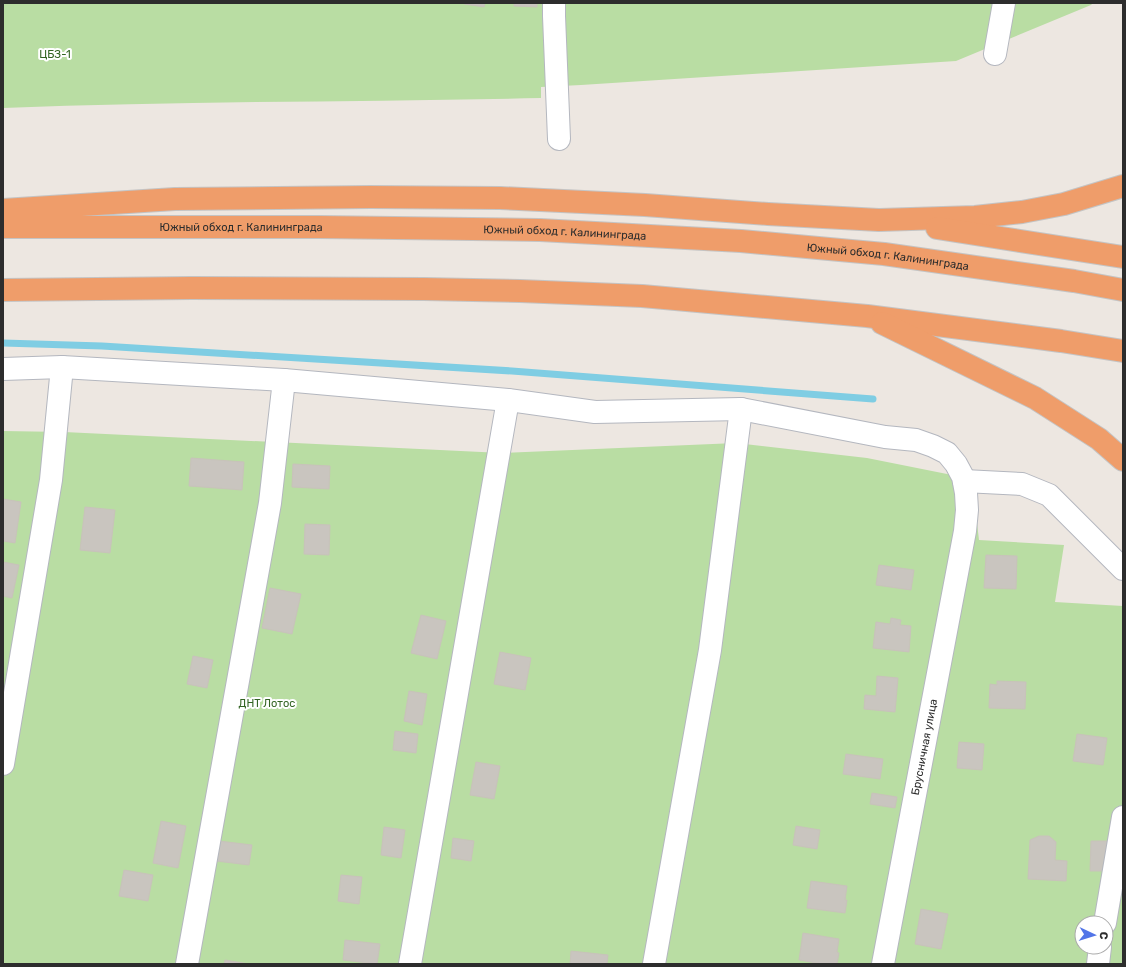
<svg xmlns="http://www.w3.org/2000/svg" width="1126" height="967" font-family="Rubik,sans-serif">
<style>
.green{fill:#b9dda3;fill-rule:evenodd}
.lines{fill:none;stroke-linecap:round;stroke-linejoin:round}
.stream{stroke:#7fcde3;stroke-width:7}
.building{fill:#c9c5bf;stroke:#c8c3ba}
.minor-casing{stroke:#b4b7bf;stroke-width:24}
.highway-casing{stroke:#c4c4c4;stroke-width:24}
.minor{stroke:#fff;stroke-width:22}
.highway{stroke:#ef9d6a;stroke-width:22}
.labels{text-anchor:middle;stroke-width:4;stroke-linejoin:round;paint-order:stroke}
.park-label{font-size:11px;fill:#336423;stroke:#fff}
.street-label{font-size:11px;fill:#2d2d2d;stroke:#fff}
</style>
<rect width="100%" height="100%" fill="#ede7e1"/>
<!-- green -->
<g class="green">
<path d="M3,3H1093L1091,5L956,61L581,85L541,87V98C362,102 182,101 3,108Z"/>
<path d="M3,431L64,432L502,453L736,443L867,458L972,479L979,540L1064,545L1055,602L1123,606V964H3ZM1082,923H1106V947H1082Z"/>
</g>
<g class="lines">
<!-- stream -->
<path class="stream" d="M3,343L102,346L512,371L873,399"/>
</g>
<!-- building -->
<g class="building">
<path d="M465,3H485L484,7L464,4Z"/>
<path d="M514,3H537V7L514,6Z"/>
<path d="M191,458L244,462L242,490L189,486Z"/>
<path d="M293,464L330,466L329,489L292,487Z"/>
<path d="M3,499L21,502L15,543L3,541Z"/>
<path d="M85,507L115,510L110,553L80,550Z"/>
<path d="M305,524L330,525L329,555L304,554Z"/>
<path d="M986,555L1017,556L1016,589L984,588Z"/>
<path d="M3,562L19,565L12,598L3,596Z"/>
<path d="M879,565L914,570L911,590L876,585Z"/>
<path d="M270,588L301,594L292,634L262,628Z"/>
<path d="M421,615L446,621L437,659L411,653Z"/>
<path d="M891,618L901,620L900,625L911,626L909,652L873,648L876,622L890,624Z"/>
<path d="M500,652L531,658L525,690L494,684Z"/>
<path d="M193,656L213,660L207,688L187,684Z"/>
<path d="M877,676L898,678L895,712L864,709L865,695L876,696Z"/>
<path d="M997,681L1026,682L1025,709L989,708L990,684L997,685Z"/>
<path d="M409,691L427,694L422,725L404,721Z"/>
<path d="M395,731L418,734L416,753L393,750Z"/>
<path d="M1077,734L1107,738L1103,765L1073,761Z"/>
<path d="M959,742L984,744L982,770L957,768Z"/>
<path d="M846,754L883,759L880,779L843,774Z"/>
<path d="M476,762L500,766L494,799L470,795Z"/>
<path d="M872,793L897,797L895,808L870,804Z"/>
<path d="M161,821L186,826L178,868L153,863Z"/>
<path d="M796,826L820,830L817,849L793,845Z"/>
<path d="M384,827L405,830L401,858L381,855Z"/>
<path d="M1039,836H1049L1056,842L1055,860L1067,861L1066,881L1028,879L1030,840Z"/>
<path d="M453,838L474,841L471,861L451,858Z"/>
<path d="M219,841L252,845L249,865L216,861Z"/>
<path d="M1091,841H1108L1102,871H1090Z"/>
<path d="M124,870L153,875L148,901L119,896Z"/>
<path d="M341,875L362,877L359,904L338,901Z"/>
<path d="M811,881L847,886L845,900H847L845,913L807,908Z"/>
<path d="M921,909L948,914L941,949L915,944Z"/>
<path d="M803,933L839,939L837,952L839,953L837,964H822L799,960Z"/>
<path d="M345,940L380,944L377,964L343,960Z"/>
<path d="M571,951L608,955L607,964H570Z"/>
<path d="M225,960L249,964H224Z"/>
</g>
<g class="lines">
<defs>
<g id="minor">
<path d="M554,3V16L559,139"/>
<path d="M995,54L1004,3"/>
<path d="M3,369L62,367L284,380L508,400L595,412L741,409L885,437L916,440L933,446L947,453L956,464L963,477L966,493L967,510L965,531L883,964"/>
<path d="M964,481L1022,484L1049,495L1123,569"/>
<path d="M3,764L51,480L62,367"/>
<path d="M1105,923L1123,817"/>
<path d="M187,964L270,503L284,380"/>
<path d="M410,964L508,400"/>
<path d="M654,964L710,650L741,409"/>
<path d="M1098,964L1100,947"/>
</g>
<g id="highway">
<path d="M3,210L175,199L370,197L500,198L645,205L768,214L879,220L975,217L1022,212L1064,204L1123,186"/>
<path id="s1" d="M3,227H319L540,230L741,241L884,254L1074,281L1123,290"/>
<path d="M937,228L1123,257"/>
<path d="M3,290L191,288L424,289L520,291L642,296L867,316L1061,341L1123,351"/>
<path d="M882,323L1035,398L1099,439L1123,460"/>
</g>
</defs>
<!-- minor casing -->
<use href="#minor" class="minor-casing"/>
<!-- highway casing -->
<use href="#highway" class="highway-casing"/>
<!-- minor -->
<use href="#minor" class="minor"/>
<!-- highway -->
<use href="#highway" class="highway"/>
</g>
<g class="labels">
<!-- park labels -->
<g class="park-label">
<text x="55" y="58">ЦБЗ-1</text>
<text x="267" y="707">ДНТ Лотос</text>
</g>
<!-- street labels -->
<g class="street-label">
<text dy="4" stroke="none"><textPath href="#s1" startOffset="238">Южный обход г. Калининграда</textPath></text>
<text dy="4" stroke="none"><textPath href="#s1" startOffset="562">Южный обход г. Калининграда</textPath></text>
<text dy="4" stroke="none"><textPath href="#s1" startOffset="886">Южный обход г. Калининграда</textPath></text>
<text transform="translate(924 747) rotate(-79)" y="4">Брусничная улица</text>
</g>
</g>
<!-- border -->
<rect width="1126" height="967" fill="none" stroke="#2d2d2d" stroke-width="8"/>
<!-- north arrow -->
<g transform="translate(1094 935) rotate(94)"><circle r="19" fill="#ffffff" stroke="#ababab"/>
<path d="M0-3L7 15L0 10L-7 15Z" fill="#5275e8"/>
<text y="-6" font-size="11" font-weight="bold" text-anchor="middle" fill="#2d2d2d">С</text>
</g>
</svg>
